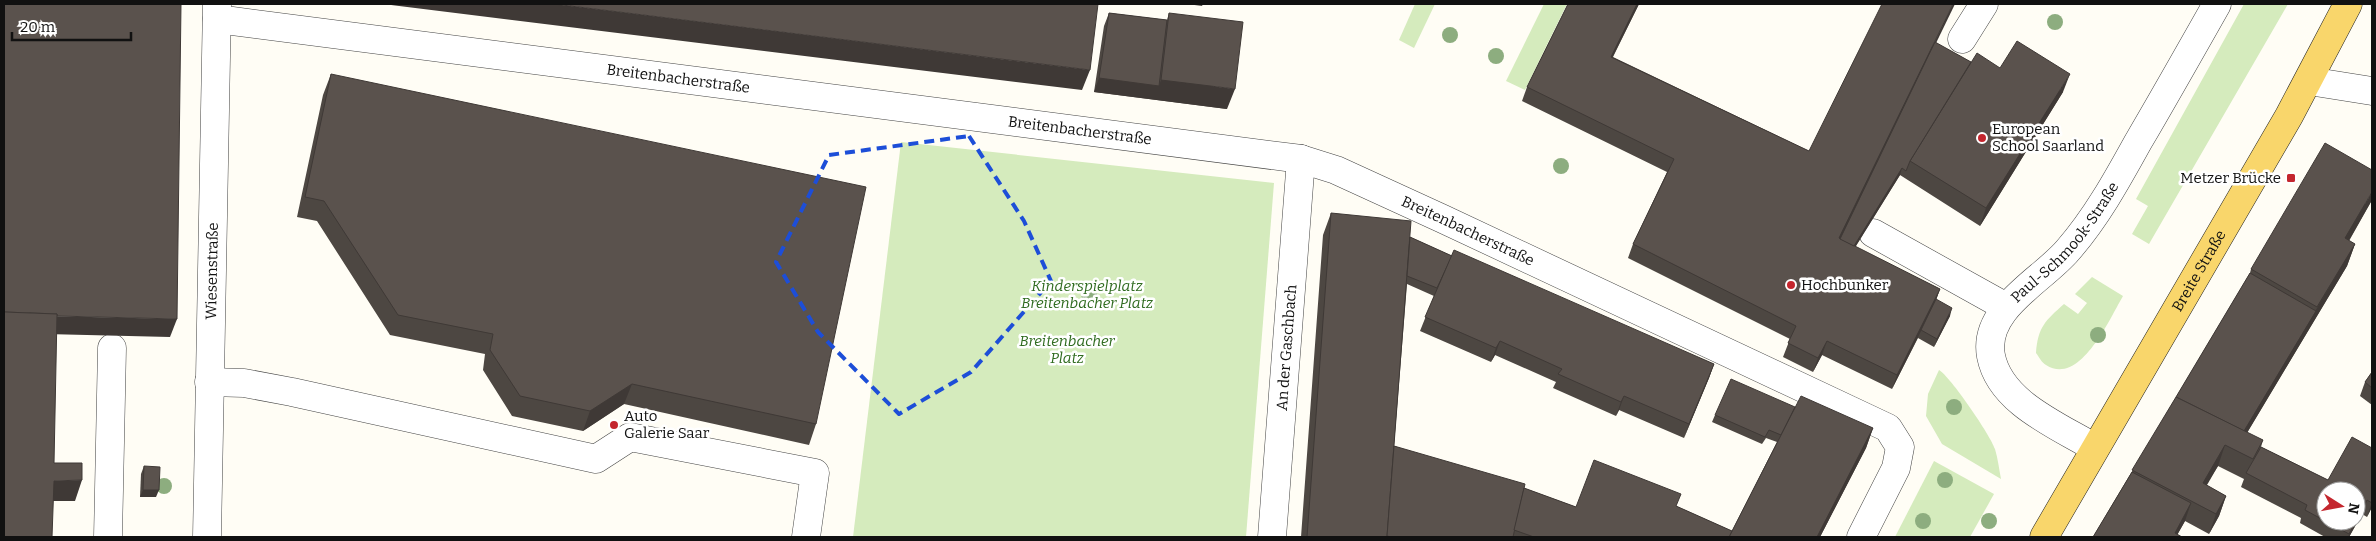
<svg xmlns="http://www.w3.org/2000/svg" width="2376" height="541" font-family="Bitter,serif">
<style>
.grass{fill:#d5ebbd}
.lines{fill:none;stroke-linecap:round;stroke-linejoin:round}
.minor-casing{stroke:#444;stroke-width:29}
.major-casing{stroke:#222;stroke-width:29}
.minor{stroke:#fff;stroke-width:28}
.major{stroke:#f9d66b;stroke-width:28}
.tree{fill:#8dad7f}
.wall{fill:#4d4742}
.shaded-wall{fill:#3f3936}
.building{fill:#5a524d;stroke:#3f3936}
.marked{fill:none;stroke:#1d4ed8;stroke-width:4;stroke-dasharray:10 6;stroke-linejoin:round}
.poi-dot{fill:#c4262e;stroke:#fff;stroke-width:2}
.labels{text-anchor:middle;stroke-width:5;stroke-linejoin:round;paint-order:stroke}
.street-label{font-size:15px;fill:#111;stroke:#fff}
.poi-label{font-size:15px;fill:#111;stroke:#fff;text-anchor:start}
.park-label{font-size:15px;font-style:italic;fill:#2f6b1f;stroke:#fff}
</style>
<rect width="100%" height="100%" fill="#fffdf5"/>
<!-- grass -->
<g class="grass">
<path d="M1415,4H1435L1414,48L1399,40Z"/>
<path d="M1544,4H1567L1525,90L1506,81Z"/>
<path d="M2244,4H2288L2149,244L2132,234L2148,206L2136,199Z"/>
<path d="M901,142L1274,183L1246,537H853Z"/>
<path d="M2092,277L2123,296C2110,318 2080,387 2046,365C2042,363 2039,357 2036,353C2038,327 2045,321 2064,304L2078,314L2087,303L2075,294Z"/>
<path d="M1939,370C1950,376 1991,436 1995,449C1998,459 1999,469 2001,479L1942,444L1926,416L1928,394Z"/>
<path d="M1934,461L1994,494L1970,537H1895Z"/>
</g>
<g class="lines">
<defs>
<g id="minor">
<path id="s1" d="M217,19L1301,159L1336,170L1443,219L1888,428L1900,447L1896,468L1861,537"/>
<path d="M1962,39L1984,4"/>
<path d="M2309,81L2372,91"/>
<path d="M1873,233L2006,307"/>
<path d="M209,382L244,383L292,392L596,459L630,437L815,473L806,537"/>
<path id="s2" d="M2095,448C2059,426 2000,403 1991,356C1982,309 2043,280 2068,250C2096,218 2117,180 2138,142C2165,96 2191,50 2217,4"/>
<path d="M108,537L112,348"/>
<path id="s3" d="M207,537L217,4"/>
<path id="s4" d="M1272,537L1301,159"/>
</g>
<g id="major">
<path id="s5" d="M2044,537L2289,116L2348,4"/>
</g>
</defs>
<!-- minor casing -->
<use href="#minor" class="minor-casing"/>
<!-- major casing -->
<use href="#major" class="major-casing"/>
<!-- minor -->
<use href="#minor" class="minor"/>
<!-- major -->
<use href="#major" class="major"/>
</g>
<!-- trees -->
<g class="tree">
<circle cx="2055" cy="22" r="8"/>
<circle cx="1450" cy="35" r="8"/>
<circle cx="1496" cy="56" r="8"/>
<circle cx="1561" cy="166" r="8"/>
<circle cx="1089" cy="294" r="8"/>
<circle cx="2098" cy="335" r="8"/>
<circle cx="1954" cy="407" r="8"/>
<circle cx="1945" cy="480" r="8"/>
<circle cx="164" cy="486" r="8"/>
<circle cx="1923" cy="521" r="8"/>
<circle cx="1989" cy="521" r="8"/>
</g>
<!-- wall -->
<g class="wall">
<path d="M1187,4H1203L1202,6Z"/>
<path d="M1568,4H1639L1613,57L1809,151L1936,43L1971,62L2000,68L2063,92L1980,226L1900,175L1855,247L1940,289L1936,300L1950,316L1934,347L1918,338L1919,336L1892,389L1822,355L1813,372L1783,357L1790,339L1628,258L1633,244L1667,172L1522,101L1527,87Z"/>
<path d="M1109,13L1167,20L1169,13L1227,109L1094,92L1104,26Z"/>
<path d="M331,74L816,424L809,445L624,404L583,431L512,416L483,370L485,354L390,335L317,221L297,217L323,95Z"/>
<path d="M2372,200L2349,241L2355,244L2347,266L2247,433L2263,440L2261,447L2328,480L2372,448V507L2367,517L2362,514L2349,537H2325L2300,523L2301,518L2241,487L2244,479L2218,466L2206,485L2226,496L2219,516L2209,534L2185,521L2177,535L2093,537L2250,273L2251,269Z"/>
<path d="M1331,213L1410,237L1452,256L1714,364L1709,378L1684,438L1619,410L1616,416L1553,388L1556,382L1495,355L1491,362L1420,331L1434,296L1407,284L1394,446L1524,488L1576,507L1676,506L1732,531L1777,442L1766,438L1762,444L1712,422L1715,415L1795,407L1873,428L1866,448L1820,537H1301L1323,235Z"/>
<path d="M2372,372V405L2360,396L2365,382Z"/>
<path d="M144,466L156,497H140L141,474Z"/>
</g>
<!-- shaded-wall -->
<g class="shaded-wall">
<path d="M383,4H554L1090,70L1082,90Z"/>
<path d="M1637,4H1639L1606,70L1611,57Z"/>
<path d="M1953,4H1955L1838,245L1839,238Z"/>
<path d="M2070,74L2063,92L1980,226L1986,208Z"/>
<path d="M1099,78L1159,86L1161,80L1235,89L1227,109L1094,92Z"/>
<path d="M1902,168L1900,175L1848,259L1850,252Z"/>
<path d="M2372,192V200L2337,261L2345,238Z"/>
<path d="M2355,244L2347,266L2236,451L2243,433Z"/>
<path d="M1940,289L1935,303L1892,389L1897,375Z"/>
<path d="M1952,308L1950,316L1934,347L1937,339Z"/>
<path d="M4,315L177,319L170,337L4,333Z"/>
<path d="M1500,341L1495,355L1491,362L1496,348Z"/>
<path d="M1827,341L1822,355L1813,372L1818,358Z"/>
<path d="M1714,364L1709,378L1684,438L1689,424Z"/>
<path d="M632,384L624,404L583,431L590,411Z"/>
<path d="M1624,396L1619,410L1616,416L1621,402Z"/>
<path d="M1873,428L1866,448L1820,537H1817Z"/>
<path d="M2225,445L2218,466L2196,504L2203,483Z"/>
<path d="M82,480L75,501H46L54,481Z"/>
<path d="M143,490H159L156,497H140Z"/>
<path d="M2226,496L2219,516L2209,534L2216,514Z"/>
<path d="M2367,500L2362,514L2349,537H2348Z"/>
<path d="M2372,502V507L2367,517Z"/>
<path d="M2191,503L2185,521L2176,537L2175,533Z"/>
</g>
<!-- building -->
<g class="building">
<path d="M4,4H181L177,319L57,316V314L4,312Z"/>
<path d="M554,4H1098L1090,70Z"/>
<path d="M1568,4H1637L1611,57L1809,151L1882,4H1953L1839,238L1940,289L1897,375L1827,341L1818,358L1788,343L1796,326L1633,244L1674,159L1527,87Z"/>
<path d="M1109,13L1167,20L1159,86L1099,78Z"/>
<path d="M1169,13L1243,22L1235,89L1161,80Z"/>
<path d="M2017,41L2070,74L1986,208L1910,161L1977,53L2000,68Z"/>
<path d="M1935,42L1971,62L1910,161L1906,171L1902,168L1854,246L1840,239Z"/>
<path d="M331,74L866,187L816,424L632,384L590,411L520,396L490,350L493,334L398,315L324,201L305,197Z"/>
<path d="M2325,143L2372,170V192L2345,238L2355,244L2317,307L2251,269Z"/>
<path d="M1331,213L1411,221L1387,537H1307Z"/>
<path d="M1410,237L1452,256L1437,288L1407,276Z"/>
<path d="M1454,250L1714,364L1689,424L1624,396L1621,402L1558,374L1562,369L1500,341L1496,348L1425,317Z"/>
<path d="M2250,273L2316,311L2244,431L2176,397Z"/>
<path d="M1936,299L1952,308L1937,339L1921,330Z"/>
<path d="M4,312L57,314L54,463H82V480L54,481L52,537H4Z"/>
<path d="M2372,372V388L2365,382Z"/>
<path d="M1731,379L1795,407L1781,435L1769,430L1765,437L1715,415Z"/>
<path d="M1801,396L1873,428L1817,537H1729Z"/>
<path d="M2176,397L2263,440L2253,459L2225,445L2203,483L2226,496L2216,514L2132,470Z"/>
<path d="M2352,437L2372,448V503L2367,500L2356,521V491H2326V521H2356L2349,534L2305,510L2307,505L2246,473L2261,447L2328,480Z"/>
<path d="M1394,446L1525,484L1513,537H1391L1387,536Z"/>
<path d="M1594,460L1681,494L1676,506L1732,531L1729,537H1534L1514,530L1524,488L1576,507Z"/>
<path d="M144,466L160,467L159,490H143Z"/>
<path d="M2132,472L2191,503L2175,533L2182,537H2093Z"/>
</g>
<!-- marked area -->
<path class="marked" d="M969,136L1024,221L1051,281L971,372L899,414L818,332L776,262L829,155Z"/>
<!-- markers -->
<g class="poi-dot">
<circle cx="1982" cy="138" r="5"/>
<rect x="2286" y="173" width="10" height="10" rx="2.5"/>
<circle cx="1791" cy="285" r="5"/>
<circle cx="614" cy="425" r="5"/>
</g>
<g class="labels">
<!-- street labels -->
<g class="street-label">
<text dy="5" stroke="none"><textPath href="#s1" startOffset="465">Breitenbacherstraße</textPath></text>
<text dy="5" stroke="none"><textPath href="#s1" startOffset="870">Breitenbacherstraße</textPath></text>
<text dy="5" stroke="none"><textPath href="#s1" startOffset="1275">Breitenbacherstraße</textPath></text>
<text dy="5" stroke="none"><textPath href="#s2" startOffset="284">Paul-Schmook-Straße</textPath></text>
<text dy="5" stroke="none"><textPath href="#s3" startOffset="266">Wiesenstraße</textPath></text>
<text dy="5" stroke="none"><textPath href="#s5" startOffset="308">Breite Straße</textPath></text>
<text dy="5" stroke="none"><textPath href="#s4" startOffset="190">An der Gaschbach</textPath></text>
</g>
<!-- poi labels -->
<g class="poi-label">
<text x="1992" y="134">European<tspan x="1992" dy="17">School Saarland</tspan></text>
<text x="2281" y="183" text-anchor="end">Metzer Brücke</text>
<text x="1801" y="290">Hochbunker</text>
<text x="624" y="421">Auto<tspan x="624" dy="17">Galerie Saar</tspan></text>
</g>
<!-- park labels -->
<g class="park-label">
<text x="1087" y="291">Kinderspielplatz<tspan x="1087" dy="17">Breitenbacher Platz</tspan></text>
<text x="1067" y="346">Breitenbacher<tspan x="1067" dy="17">Platz</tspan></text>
</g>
</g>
<!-- border -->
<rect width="2376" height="541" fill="none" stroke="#111111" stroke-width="10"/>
<!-- north arrow -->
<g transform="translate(2341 506) rotate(101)"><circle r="24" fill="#ffffff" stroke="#a0a0a0"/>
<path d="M0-4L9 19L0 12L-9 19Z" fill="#c4262e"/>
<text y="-8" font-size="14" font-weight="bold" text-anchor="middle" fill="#111111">N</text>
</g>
<!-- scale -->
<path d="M12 32v8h119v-8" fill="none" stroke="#111111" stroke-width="2.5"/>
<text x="20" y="32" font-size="15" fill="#111111" stroke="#ffffff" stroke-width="4" paint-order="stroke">20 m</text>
</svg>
